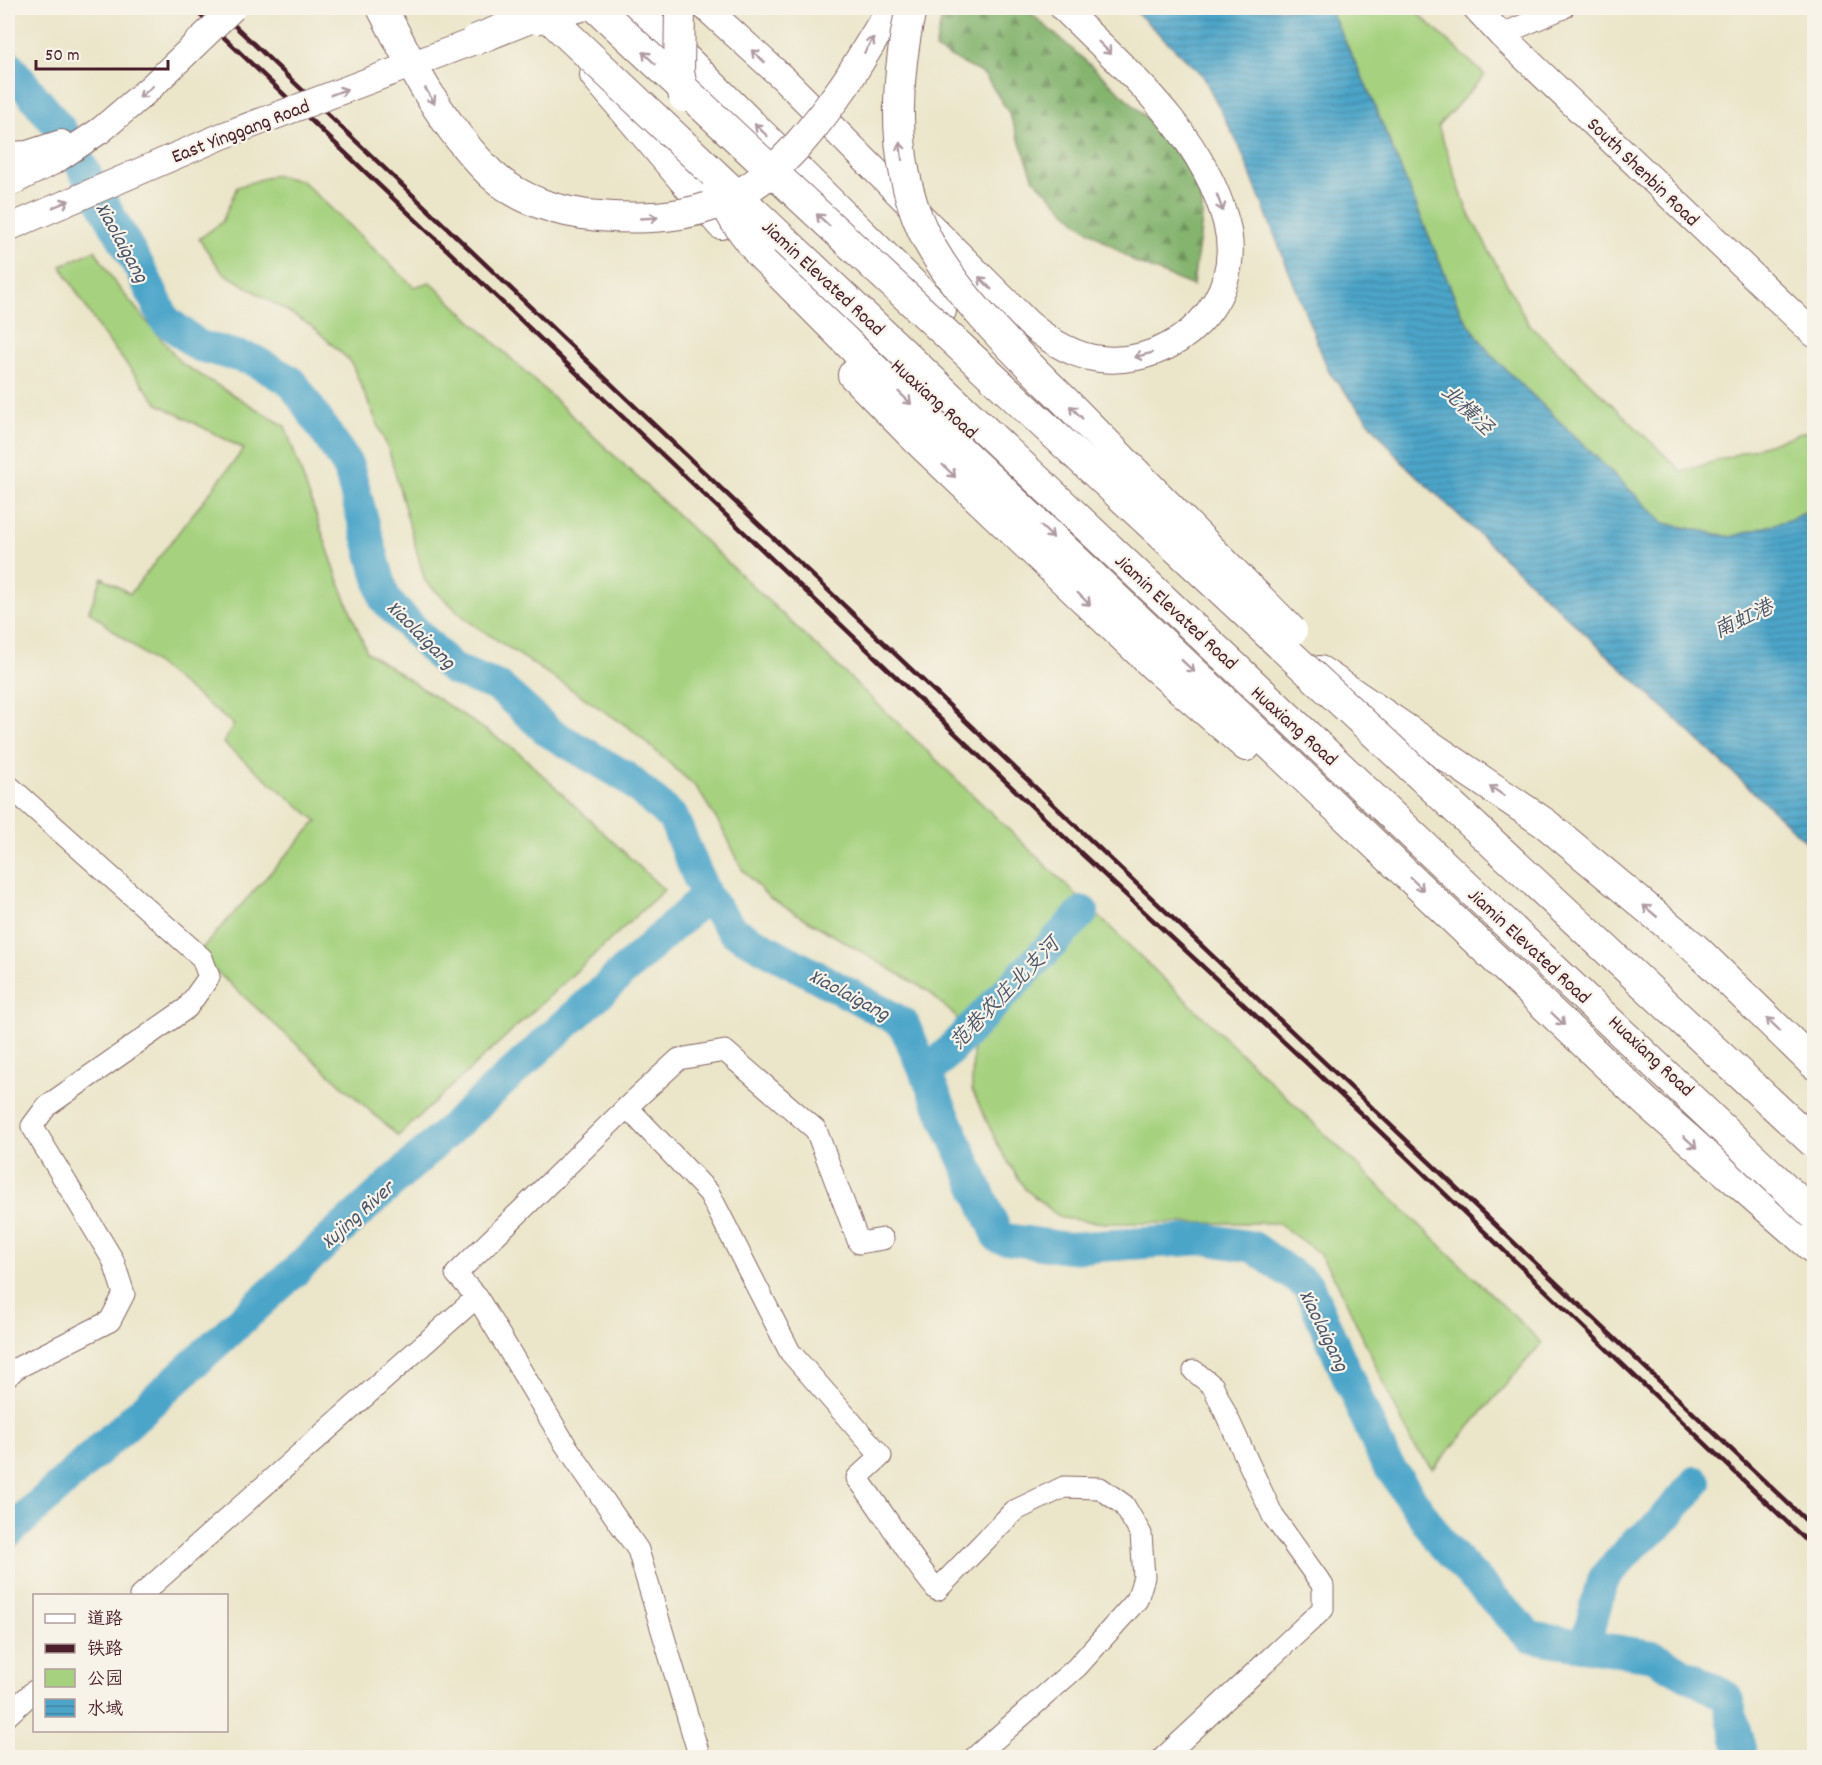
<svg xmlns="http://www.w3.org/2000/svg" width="1822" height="1765" font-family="Dekko,'LXGW WenKai TC',sans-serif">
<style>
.forest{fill:url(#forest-firs);stroke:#676a4c;stroke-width:1.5}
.green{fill:#a6d27f;stroke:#787855;stroke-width:1.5}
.water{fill:url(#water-rules);stroke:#4b627a;stroke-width:1.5}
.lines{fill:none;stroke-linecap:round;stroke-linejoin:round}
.river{stroke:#4ca5c9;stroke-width:32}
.minor-casing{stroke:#826462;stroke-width:23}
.major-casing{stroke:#826462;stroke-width:28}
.highway-casing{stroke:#826462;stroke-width:32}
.minor{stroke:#fff;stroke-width:21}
.major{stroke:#fff;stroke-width:26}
.highway{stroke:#fff;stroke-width:30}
.rail{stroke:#4a1f2b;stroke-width:4.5}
.major-bridge-casing{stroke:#826462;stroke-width:28;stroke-linecap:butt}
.highway-bridge-casing{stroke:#826462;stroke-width:32;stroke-linecap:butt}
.major-bridge{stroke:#fff;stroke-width:26}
.highway-bridge{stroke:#fff;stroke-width:30}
.oneway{stroke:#ae9aa0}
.labels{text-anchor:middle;stroke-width:4.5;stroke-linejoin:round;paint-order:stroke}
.street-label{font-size:20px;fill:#4a1f2b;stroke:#f7f3e8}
.water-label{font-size:21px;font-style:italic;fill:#4b556a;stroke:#f7f3e8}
</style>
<defs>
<pattern id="forest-firs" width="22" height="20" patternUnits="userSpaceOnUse" patternTransform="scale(1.5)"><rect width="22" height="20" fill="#84b46e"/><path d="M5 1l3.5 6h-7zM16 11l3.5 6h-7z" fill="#6e925b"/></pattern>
<pattern id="water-rules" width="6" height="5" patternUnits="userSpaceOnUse" patternTransform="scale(1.5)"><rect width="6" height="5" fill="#4ca5c9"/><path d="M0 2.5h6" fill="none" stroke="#4186a3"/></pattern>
</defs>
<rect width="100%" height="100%" fill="#f7f3e8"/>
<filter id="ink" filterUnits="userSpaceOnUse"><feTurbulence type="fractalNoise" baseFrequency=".0167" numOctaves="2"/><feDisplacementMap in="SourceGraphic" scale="12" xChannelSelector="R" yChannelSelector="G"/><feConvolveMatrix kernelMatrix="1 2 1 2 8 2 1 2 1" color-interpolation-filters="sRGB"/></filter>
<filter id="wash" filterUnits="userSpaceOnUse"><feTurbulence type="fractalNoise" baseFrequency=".008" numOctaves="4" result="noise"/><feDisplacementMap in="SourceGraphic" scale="24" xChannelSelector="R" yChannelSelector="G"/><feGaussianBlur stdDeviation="1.35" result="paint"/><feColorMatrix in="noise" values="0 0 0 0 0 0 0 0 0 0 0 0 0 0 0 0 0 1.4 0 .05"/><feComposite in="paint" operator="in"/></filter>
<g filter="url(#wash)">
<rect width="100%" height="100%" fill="#ebe5c9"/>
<!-- forest -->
<path class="forest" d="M944,8H1025C1068,47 1196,147 1202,203C1204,225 1195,263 1193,286L1137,263L1078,223L1034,179L1009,113L985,75L935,49Z"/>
<!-- green -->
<g class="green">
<path d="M1329,8H1412L1485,75L1438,126L1467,210L1528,323L1682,472L1814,429V509L1789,520L1731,537L1664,523L1491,355L1461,313L1365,83Z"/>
<path d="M274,175L302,181L414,287L430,282L900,725L1542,1343L1433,1469L1412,1443L1337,1282L1319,1253L1277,1223H1106L1061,1218L1025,1189L1000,1149L972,1090L973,1049L955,1016L928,991L768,897L742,869L725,833L697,788L630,728L468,621L425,581L389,451L351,362L312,326L222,272L199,239L222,222L237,187Z"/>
<path d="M95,250L115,283L182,364L285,426L342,590L367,652L516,750L664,890L398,1136L197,954L317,821L223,743L234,725L89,611L102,577L130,594L244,449L158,404L101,332L61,266Z"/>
</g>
<!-- water -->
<path class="water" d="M1132,8H1329L1365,83L1461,313L1491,355L1664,523L1731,537L1789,520L1814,509V849L1401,461L1329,372L1240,148L1203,76Z"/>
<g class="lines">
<!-- river -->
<g class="river">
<path d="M8,65L61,130L142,272L165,320L199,346L253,360L292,382L348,466L385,600L452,669L499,687L549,732L626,777L673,818L706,896L733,931L903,1023L999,1238L1068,1248L1206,1239L1253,1247L1308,1286L1384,1459L1443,1545L1530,1637L1653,1656L1727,1697L1742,1758"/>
<path d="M926,1075L1083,912"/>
<path d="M8,1533L706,896"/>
<path d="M1586,1645L1602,1581L1632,1546L1658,1526L1696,1482"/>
</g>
</g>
</g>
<g filter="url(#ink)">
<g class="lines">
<defs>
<g id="minor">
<path d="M1501,35L1563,8"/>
<path d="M8,785L202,958L209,977L187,1008L47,1106L32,1126L113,1260L124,1294L110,1321L15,1369L8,1376"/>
<path d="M627,1107L456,1274L477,1297L565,1444L638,1550L700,1758"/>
<path d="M883,1239L859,1243L816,1130L725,1051L679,1059L627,1107L709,1193L790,1352L881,1456L857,1478C886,1514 907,1555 937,1590L1014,1511L1064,1487L1100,1488L1124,1505L1141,1534L1144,1577L1137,1600L1077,1667L974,1758"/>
<path d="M140,1596L477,1297"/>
<path d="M8,1715L34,1691"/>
<path d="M1163,1758L1323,1609V1586L1273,1516L1213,1386L1194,1371"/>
</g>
<g id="major">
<path d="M637,8L943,311"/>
<path d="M706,8L784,79L1028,323C1048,340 1073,356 1100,359C1176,367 1247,300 1226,222C1202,133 1126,70 1063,8"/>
<path d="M1476,8L1501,35L1814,334"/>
<path d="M8,155L27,154L61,143"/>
<path d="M8,184L56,160L101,130"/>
</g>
<g id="highway">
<path d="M595,75L721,224"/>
<path d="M846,83L892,8"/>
<path d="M759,253L859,354L1647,1103L1814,1249"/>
<path d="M853,375L916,439L1155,667L1246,746"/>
<path d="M1320,671L1546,824L1695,948L1814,1064"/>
</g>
</defs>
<!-- minor casing -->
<use href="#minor" class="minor-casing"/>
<!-- major casing -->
<use href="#major" class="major-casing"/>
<!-- highway casing -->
<use href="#highway" class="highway-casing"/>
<!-- minor -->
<use href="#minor" class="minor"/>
<!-- major -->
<use href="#major" class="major"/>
<!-- highway -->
<use href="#highway" class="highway"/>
<!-- rail -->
<g class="rail">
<path d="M193,8L1082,854L1372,1124L1814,1548"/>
<path d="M216,8L1814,1528"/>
</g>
<defs>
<g id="major-bridge">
<path d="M536,21L582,8"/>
<path d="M101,130L149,89L233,8"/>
<path d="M8,228L222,136L493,34"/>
</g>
<g id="highway-bridge">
<path d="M382,8C412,67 443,127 491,174C520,201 561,213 599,216C727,227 776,182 846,83"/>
<path d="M539,8L1814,1215"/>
<path d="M597,8L1814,1143"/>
<path d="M680,8L679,72L684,97"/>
<path d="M911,8C895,81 891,161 923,231C952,294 1022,358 1072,408C1145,482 1218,557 1292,631"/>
<path d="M475,40L555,8"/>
<path d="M717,189L735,221L759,253"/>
</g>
</defs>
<!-- major-bridge casing -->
<use href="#major-bridge" class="major-bridge-casing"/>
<!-- highway-bridge casing -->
<use href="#highway-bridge" class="highway-bridge-casing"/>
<!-- major-bridge -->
<use href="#major-bridge" class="major-bridge"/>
<!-- highway-bridge -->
<use href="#highway-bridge" class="highway-bridge"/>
</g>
<!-- one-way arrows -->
<defs><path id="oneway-shaft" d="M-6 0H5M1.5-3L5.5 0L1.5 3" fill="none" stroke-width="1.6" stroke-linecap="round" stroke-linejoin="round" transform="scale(1.5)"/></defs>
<g class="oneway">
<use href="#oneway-shaft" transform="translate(869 45) rotate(-59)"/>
<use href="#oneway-shaft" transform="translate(1105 48) rotate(44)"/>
<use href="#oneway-shaft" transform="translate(758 56) rotate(-137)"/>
<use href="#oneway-shaft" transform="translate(649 58) rotate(-136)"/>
<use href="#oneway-shaft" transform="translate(146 92) rotate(139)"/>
<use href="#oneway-shaft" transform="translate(339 92) rotate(-21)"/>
<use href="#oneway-shaft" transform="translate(430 96) rotate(59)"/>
<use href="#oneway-shaft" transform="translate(761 130) rotate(-136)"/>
<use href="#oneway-shaft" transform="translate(901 151) rotate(-97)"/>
<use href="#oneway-shaft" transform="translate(1220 203) rotate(70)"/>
<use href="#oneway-shaft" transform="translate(61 204) rotate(-23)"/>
<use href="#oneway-shaft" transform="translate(649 218) rotate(-3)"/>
<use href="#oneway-shaft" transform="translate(823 220) rotate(-137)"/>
<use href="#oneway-shaft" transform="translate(985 283) rotate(-135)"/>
<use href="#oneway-shaft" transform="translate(1143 355) rotate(166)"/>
<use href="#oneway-shaft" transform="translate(905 398) rotate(44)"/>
<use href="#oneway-shaft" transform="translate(1076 412) rotate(-135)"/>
<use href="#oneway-shaft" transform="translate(949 471) rotate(44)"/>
<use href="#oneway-shaft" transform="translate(1047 532) rotate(44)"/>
<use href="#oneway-shaft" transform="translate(1084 599) rotate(44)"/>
<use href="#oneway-shaft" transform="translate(1188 666) rotate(43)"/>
<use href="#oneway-shaft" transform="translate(1497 791) rotate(-146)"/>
<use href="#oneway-shaft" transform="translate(1417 884) rotate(44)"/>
<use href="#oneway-shaft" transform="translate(1650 911) rotate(-140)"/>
<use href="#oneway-shaft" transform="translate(1558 1019) rotate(44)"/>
<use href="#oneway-shaft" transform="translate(1773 1024) rotate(-136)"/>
<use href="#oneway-shaft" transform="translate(1690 1142) rotate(42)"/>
</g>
</g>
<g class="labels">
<!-- street labels -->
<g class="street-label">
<text transform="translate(240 130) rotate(-21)" y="7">East Yinggang Road</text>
<text transform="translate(1644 171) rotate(44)" y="7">South Shenbin Road</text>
<text transform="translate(824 277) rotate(43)" y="7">Jiamin Elevated Road</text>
<text transform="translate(935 398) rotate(42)" y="7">Huaxiang Road</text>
<text transform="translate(1177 611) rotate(43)" y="7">Jiamin Elevated Road</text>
<text transform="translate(1295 725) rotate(42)" y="7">Huaxiang Road</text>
<text transform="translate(1530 945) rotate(43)" y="7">Jiamin Elevated Road</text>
<text transform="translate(1652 1055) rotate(43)" y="7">Huaxiang Road</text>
</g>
<!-- water labels -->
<g class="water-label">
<text transform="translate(123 242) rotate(61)" y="7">Xiaolaigang</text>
<text transform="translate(1468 409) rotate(44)" y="7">北横泾</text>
<text transform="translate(1743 618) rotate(-25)" y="7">南虹港</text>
<text transform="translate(422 634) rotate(45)" y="7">Xiaolaigang</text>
<text transform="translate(1004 993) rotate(-46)" y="7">范巷农庄北支河</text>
<text transform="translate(850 994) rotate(28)" y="7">Xiaolaigang</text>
<text transform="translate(357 1214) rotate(-42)" y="7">Xujing River</text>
<text transform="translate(1325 1330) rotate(64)" y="7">Xiaolaigang</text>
</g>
</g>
<!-- margin -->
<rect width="1822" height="1765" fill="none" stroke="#f7f3e8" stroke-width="30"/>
<!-- legend -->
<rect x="33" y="1594" width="195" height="138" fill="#f7f3e8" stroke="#b29e9c" stroke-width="1.5"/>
<rect x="45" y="1614" width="30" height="9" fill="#ffffff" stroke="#b29e9c" stroke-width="1.5"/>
<text x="87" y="1624" font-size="18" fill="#4a1f2b">道路</text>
<rect x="45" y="1644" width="30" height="9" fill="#4a1f2b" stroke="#b29e9c" stroke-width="1.5"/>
<text x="87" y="1654" font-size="18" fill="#4a1f2b">铁路</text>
<rect x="45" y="1669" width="30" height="18" fill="#a6d27f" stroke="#b29e9c" stroke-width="1.5"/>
<text x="87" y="1684" font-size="18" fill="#4a1f2b">公园</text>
<rect x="45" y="1699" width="30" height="18" fill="url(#water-rules)" stroke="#b29e9c" stroke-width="1.5"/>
<text x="87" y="1714" font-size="18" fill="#4a1f2b">水域</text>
<!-- scale -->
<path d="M36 60v9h132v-9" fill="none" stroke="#4a1f2b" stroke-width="3"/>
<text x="45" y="60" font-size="18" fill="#4a1f2b" stroke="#f7f3e8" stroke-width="4.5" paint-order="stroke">50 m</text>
</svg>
